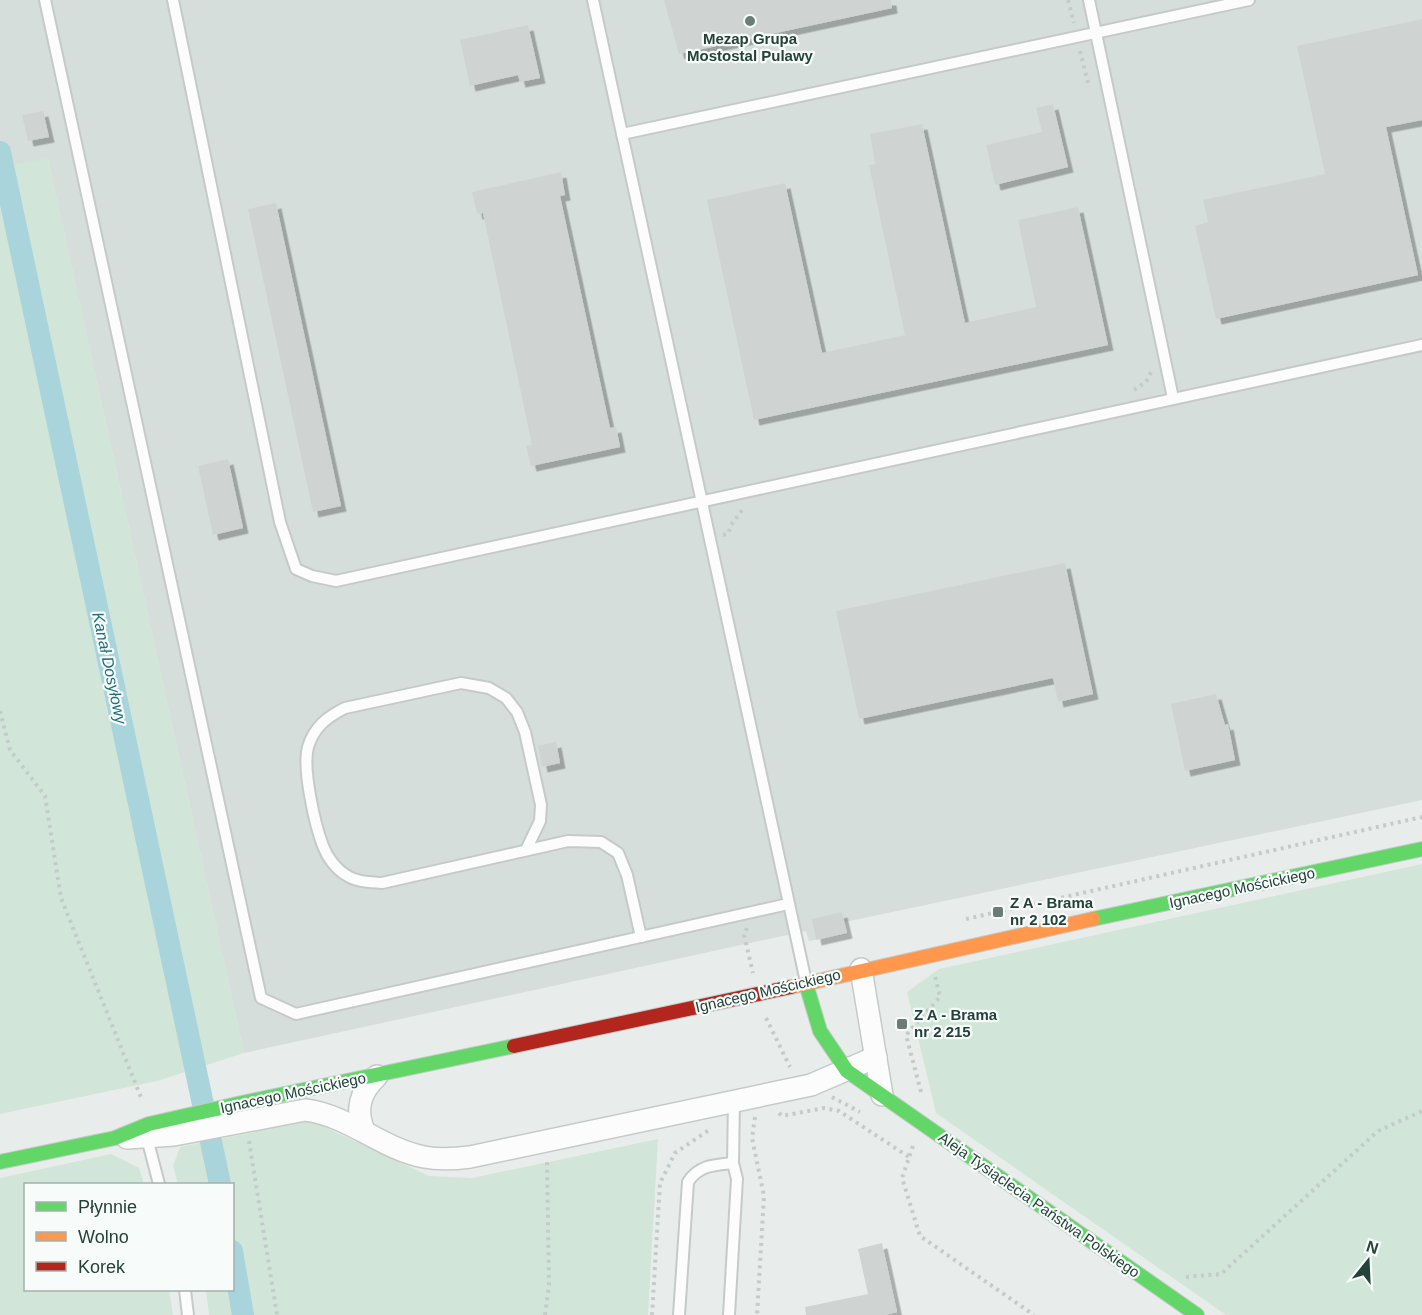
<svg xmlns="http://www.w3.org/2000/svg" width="1422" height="1315" font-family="Arial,sans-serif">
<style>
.built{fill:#d6dedb}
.green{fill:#d1e6d8}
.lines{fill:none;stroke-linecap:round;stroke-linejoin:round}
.canal{stroke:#a9d4db;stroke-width:22}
.building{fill:#cfd4d2;filter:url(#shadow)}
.lane-casing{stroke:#c5cac8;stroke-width:14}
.street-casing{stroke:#c5cac8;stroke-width:24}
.fast-casing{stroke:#c3cbc8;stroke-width:16}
.slow-casing{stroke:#c3cbc8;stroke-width:16}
.jam-casing{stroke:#c3cbc8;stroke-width:16}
.path{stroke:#c3ccca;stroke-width:4;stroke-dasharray:3 4.5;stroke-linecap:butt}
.lane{stroke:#fcfcfc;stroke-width:10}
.street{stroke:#fcfcfc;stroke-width:21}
.fast{stroke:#63d668;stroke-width:14}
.slow{stroke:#ff974d;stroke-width:14}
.jam{stroke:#b3261e;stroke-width:14}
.poi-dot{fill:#697e78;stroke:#f7fbf9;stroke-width:2}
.labels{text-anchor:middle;stroke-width:4.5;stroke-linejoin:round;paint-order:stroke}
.poi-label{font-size:15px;font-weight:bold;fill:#24423a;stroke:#f7fbf9;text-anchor:start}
.street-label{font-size:15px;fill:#24423a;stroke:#f7fbf9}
.water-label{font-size:16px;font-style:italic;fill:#1c6f80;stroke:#f7fbf9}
</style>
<defs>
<filter id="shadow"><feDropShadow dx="5.5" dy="5.5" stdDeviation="0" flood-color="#0004"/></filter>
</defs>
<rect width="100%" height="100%" fill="#e8edeb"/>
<!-- built -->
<path class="built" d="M0,0H1422V800L845,922L847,934L809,941L806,931L244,1053L48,159L0,168Z"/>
<!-- green -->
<g class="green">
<path d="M48,158L244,1053L157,1081L0,1114V168Z"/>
<path d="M1422,864V1315H1226L936,1113L907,992L939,969Z"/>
<path d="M281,1120L314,1122L429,1176L472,1178L658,1139L648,1315H209L206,1290H232V1184H178L173,1166L180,1147L255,1132Z"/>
<path d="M111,1154L139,1168L144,1184H26V1290H169L173,1315H0V1178Z"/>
</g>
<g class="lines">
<!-- canal -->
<g class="canal">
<path d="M0,152L220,1184"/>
<path d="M232,1251L243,1315"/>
</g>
</g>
<!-- building -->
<g class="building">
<path d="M664,0H891L892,8L679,54Z"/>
<path d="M1422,19V120L1386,127L1418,275L1216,319L1195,226L1208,222L1203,200L1325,174L1297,46Z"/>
<path d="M528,25L540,78L520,82L518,75L470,86L460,40Z"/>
<path d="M1053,104L1068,167L995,185L986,145L1042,132L1036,108Z"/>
<path d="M43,111L49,137L28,141L22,115Z"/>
<path d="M922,124L965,323L1036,307L1018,220L1078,207L1108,345L754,420L707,200L785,183L822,353L905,335L869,165L875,164L870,134Z"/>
<path d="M561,172L565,195L560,196L610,428L616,427L620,447L531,466L526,446L532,445L483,213L477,214L472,192Z"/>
<path d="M276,203L341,506L313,512L248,209Z"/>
<path d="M228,459L243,528L213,535L198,466Z"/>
<path d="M1065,563L1093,694L1058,702L1053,678L859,719L836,611Z"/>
<path d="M1216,694L1225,725L1228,724L1235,760L1185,771L1171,704Z"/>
<path d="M556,742L560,763L542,767L538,746Z"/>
<path d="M842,912L847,933L816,940L812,919Z"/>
<path d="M882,1243L897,1312L884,1315H806L805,1307L868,1294L858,1249Z"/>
</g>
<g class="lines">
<defs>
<g id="lane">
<path d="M45,0L261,998L296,1014L788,904"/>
<path d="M173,0L280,522L296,569L312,576L336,581L1422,345"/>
<path d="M593,0L806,982"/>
<path d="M1089,0L1173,398"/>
<path d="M622,134L1249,0"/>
<path d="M526,850L540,821L541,805L525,732L517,712L506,698L489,688L461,683L345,708C327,717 314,727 308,747C302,769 315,825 323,846C327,857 336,869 346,875C356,882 370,882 382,883L568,841L601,842L618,853L627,875L641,937"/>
<path d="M147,1138L159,1184"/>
<path d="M185,1290L188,1315"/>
<path d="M679,1315L688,1182C699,1165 714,1165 733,1163"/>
<path d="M729,1315L737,1179L733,1163L734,1100"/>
</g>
<g id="street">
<path d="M861,969L882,1095"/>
<path d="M364,1131C355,1109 360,1092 377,1076"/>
<path d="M127,1138L174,1135L305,1110C348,1115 382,1149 424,1157C440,1160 455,1159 470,1157L811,1085L876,1057"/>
</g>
<g id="fast">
<path d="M1093,919L1422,849"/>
<path d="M806,984L820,1031L847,1071L1197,1315"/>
<path d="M0,1162L115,1138L149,1124L237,1104L514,1046"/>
</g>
<path id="slow" d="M791,987L1093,919"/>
<path id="jam" d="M514,1046L791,987"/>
</defs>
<!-- lane casing -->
<use href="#lane" class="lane-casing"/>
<!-- street casing -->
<use href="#street" class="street-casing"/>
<!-- fast casing -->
<use href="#fast" class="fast-casing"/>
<!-- slow casing -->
<use href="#slow" class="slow-casing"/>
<!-- jam casing -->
<use href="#jam" class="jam-casing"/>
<!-- path -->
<g class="path">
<path d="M1068,0L1074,23"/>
<path d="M1080,51L1089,87"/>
<path d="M1134,390L1146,382L1151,372"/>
<path d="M723,535L728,534L731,525L743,509"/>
<path d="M0,711L10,750L45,796L61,898L142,1100"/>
<path d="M966,919L1422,817"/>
<path d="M747,928L744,935L753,973"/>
<path d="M766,1018L790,1067"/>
<path d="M921,1092L906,1035L940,997L935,976"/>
<path d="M832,1097L860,1112"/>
<path d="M779,1113L782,1116L824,1108L839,1111L909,1157"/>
<path d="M755,1117L752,1138L764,1196L757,1315"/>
<path d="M249,1141L277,1315"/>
<path d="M913,1146L902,1178L920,1236L1034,1315"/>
<path d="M1186,1277L1221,1274L1378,1131L1422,1111"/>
<path d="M545,1315L549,1285L547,1162"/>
<path d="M652,1315L660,1183L675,1153L709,1130"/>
</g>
<!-- lane -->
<use href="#lane" class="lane"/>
<!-- street -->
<use href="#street" class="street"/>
<!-- fast -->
<use href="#fast" class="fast"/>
<!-- slow -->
<use href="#slow" class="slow"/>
<!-- jam -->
<use href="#jam" class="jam"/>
</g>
<!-- markers -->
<g class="poi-dot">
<circle cx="750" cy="21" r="6"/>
<rect x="992" y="906" width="12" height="12" rx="3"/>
<rect x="896" y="1018" width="12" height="12" rx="3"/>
</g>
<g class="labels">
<!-- poi labels -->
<g class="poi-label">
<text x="750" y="44" text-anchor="middle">Mezap Grupa<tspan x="750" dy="17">Mostostal Pulawy</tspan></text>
<text x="1010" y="908">Z A - Brama<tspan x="1010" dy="17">nr 2 102</tspan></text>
<text x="914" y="1020">Z A - Brama<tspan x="914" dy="17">nr 2 215</tspan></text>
</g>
<!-- street labels -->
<g class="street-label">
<text transform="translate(1242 888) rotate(-12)" y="5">Ignacego Mościckiego</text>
<text transform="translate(768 991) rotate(-13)" y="5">Ignacego Mościckiego</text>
<text transform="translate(293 1093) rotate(-12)" y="5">Ignacego Mościckiego</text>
<text transform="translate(1039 1205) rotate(35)" y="5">Aleja Tysiąclecia Państwa Polskiego</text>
</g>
<!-- water labels -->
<g class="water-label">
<text transform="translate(110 668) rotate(78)" y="6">Kanał Dosyłowy</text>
</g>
</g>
<!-- legend -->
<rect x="24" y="1183" width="210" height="108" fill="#f7fbf9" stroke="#a3b1ad" stroke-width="1.5"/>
<rect x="36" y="1202" width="30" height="9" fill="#63d668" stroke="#a3b1ad" stroke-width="1.5"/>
<text x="78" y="1213" font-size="18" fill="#24423a">Płynnie</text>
<rect x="36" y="1232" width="30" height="9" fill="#ff974d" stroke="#a3b1ad" stroke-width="1.5"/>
<text x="78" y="1243" font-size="18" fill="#24423a">Wolno</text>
<rect x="36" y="1262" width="30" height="9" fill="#b3261e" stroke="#a3b1ad" stroke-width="1.5"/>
<text x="78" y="1273" font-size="18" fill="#24423a">Korek</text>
<!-- north arrow -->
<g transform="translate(1368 1261) rotate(18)" stroke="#f7fbf9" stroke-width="4.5" paint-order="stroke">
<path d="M0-4.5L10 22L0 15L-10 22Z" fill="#24423a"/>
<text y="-9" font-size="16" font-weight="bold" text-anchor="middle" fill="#24423a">N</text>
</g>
</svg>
